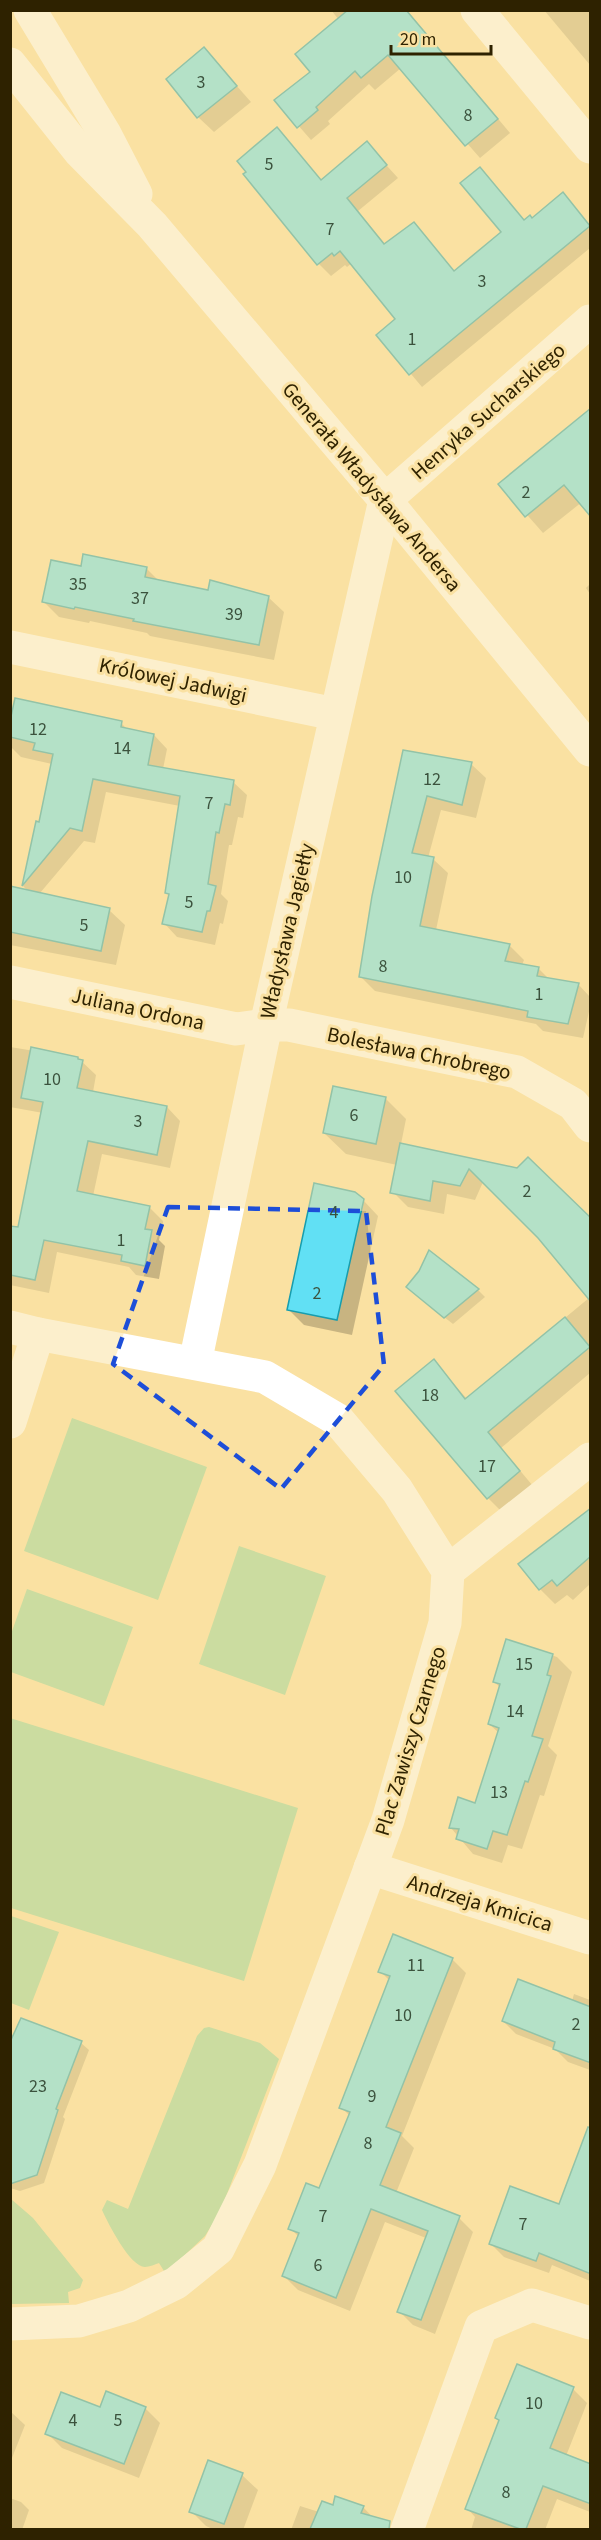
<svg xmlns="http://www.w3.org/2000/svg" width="601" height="2540" font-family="'Source Sans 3',sans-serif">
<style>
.green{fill:#92d49d}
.shadow{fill:#0003}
.building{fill:#61e0f4;stroke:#179dae;stroke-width:1.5}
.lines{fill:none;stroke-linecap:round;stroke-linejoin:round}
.minor{stroke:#fff;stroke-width:33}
.marked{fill:none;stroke:#1d4ed8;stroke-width:4.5;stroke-dasharray:12 8;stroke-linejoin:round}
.labels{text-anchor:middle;stroke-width:6;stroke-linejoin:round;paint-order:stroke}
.number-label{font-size:18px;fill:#3b523d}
.street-label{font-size:21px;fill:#2e2200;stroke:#fae1a2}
</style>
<rect width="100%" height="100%" fill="#fae1a2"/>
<!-- green -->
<g class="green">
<path d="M72,1418L207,1467L158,1600L24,1551Z"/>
<path d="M239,1546L326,1576L285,1695L199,1664Z"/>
<path d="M27,1589L133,1627L104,1706L11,1672V1634Z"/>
<path d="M10,1718L298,1808L244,1981L11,1908Z"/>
<path d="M11,1916L59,1932L29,2010L11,2003Z"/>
<path d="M209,2027L260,2043L279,2059L220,2212L205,2236L170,2269L164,2271L159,2263C156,2264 149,2267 145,2267C130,2267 108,2223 102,2210L107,2200L128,2209L197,2036L204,2028Z"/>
<path d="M11,2199L33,2218L83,2280L80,2288L68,2292L69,2303L11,2304Z"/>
</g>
<!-- shadow -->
<g class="shadow">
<path d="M331,10H407L510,133L480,158L401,68L375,90L369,84L328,121L330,124L311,140L276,100L312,72L339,20Z"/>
<path d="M544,10H590V65Z"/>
<path d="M204,49L251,102L214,132L198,117Z"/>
<path d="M277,129L322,181L367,144L398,178L358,211L386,245L414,224L455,272L525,221L532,219L563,194L590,225V248L422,387L378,335L397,319L352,263L347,267L345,265L331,276L319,264Z"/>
<path d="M590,410L582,502L543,533L500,484Z"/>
<path d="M82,568H146L160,582L209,592L268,597L284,612L274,660L150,636L147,633L90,621L89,623L59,617L44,602Z"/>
<path d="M590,584V594L586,588Z"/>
<path d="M121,723L128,730L154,735L167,749L163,769L233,782L247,795L243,818L238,817L232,845H229L221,894L228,901L223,924L220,923L215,945L177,937L164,923L170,896L166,892L180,806L106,792L95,843L84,841L40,893L109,910L125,925L116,965L10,945V887L28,891L23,886L37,823L41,824L52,764L21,757L10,746V728Z"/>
<path d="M404,751L471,764L486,778L476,818L441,810L428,858L433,859L448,873L436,930L509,945L524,960L522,965L538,968L549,979L578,984L590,997V1007L583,1038L543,1031L536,1024L375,991L360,976Z"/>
<path d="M10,1047L78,1058L96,1075L93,1092L167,1107L180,1121L170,1168L102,1154L93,1196L149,1207L163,1221L159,1240L165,1246L159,1279L136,1275L129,1267L57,1252L49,1293L10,1285V1227L19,1229L43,1113L10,1107Z"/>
<path d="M385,1098L406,1119L401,1144L517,1170L590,1220V1373L501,1448L533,1486L502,1512L488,1498L434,1361L467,1399L589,1298L540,1238L483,1182L475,1200L447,1194L444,1214L408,1207L394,1193L397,1165L346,1154L324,1133Z"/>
<path d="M363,1200L378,1216L352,1335L304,1325L289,1310Z"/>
<path d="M478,1290L485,1297L453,1324L416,1295Z"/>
<path d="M590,1509V1584L573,1600L567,1595L555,1604L540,1589Z"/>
<path d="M507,1641L557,1657L572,1672L548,1746L557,1755L544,1796L540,1795L522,1849L508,1845L502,1863L473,1854L451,1828L476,1805L499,1733L489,1724L501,1688L494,1682Z"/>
<path d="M452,1959L466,1973L402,2136L414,2148L396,2193L459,2218L473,2232L435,2334L413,2325L399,2311L426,2238L385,2222L350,2311L298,2290L284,2276L299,2237L290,2228L320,2190L350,2116L341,2107L390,1981L380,1971Z"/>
<path d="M574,1994L590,2000V2070L568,2062L555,2049L516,2034L503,2021L572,2001Z"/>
<path d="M81,2043L89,2050L63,2117L65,2119L44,2183L20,2191L10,2188V2059Z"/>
<path d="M590,2124V2281L552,2265L549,2273L504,2257L491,2244L560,2206Z"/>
<path d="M573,2389L587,2403L566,2456L590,2465V2512L557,2499L545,2530H471L475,2517L467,2508L500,2421L497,2418Z"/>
<path d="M145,2408L160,2423L139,2478L62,2448L47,2433L101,2409Z"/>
<path d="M10,2411L25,2425L10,2463Z"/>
<path d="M209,2462L242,2475L258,2490L243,2530H215L206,2526L191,2511Z"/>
<path d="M10,2498L21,2502L29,2510L22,2530H10Z"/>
<path d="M300,2506L319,2512L334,2506L363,2507L378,2523L376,2530H291Z"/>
</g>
<!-- building -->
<g class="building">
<path d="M348,10H406L498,119L465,146L388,55L361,78L355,71L316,107L318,110L297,128L274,100L310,72L295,54Z"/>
<path d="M204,47L237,86L197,118L166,79Z"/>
<path d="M277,127L321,180L367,141L387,165L347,198L384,244L414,222L454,271L501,232L460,183L480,167L524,220L530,215L532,218L563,192L590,226L409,375L376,335L395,319L340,251L334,256L332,253L317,265L243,174L246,172L237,161Z"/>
<path d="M591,408V517L564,485L525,517L498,484Z"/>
<path d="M83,554L147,567L145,577L208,590L210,580L269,596L259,645L133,621L134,619L75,607L74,609L42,602L51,560L81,566Z"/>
<path d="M15,698L122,721L121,727L154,734L148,765L234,780L230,805L225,804L219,833L216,832L208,884L216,886L210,911H207L202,932L162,924L169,894L165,893L180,796L93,779L82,831L70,828L22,886L36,821L39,822L53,754L33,750L35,743L10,737V721Z"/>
<path d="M403,750L472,762L462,805L427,796L412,853L434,857L420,926L510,944L505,961L539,967L537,976L579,983L568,1024L527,1017L528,1011L359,977L372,896Z"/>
<path d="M10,886L110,908L101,951L10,932Z"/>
<path d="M31,1047L78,1057V1059L83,1060L77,1088L167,1106L157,1155L88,1141L77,1191L150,1206L145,1229L152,1230L145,1266L121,1261L122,1255L44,1240L35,1280L10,1275V1226L18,1227L43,1102L21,1098Z"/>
<path d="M333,1086L386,1097L376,1144L323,1133Z"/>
<path d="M400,1143L517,1168L528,1157L591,1218V1302L538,1238L469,1169L460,1186L433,1181L430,1201L390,1193Z"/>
<path d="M314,1183L355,1192L364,1199L337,1320L287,1310Z"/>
<path d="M429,1250L479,1289L444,1318L406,1287L419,1271Z"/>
<path d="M565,1317L590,1347L488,1432L520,1471L487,1499L395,1391L434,1359L465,1399Z"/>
<path d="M591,1508V1556L557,1586L552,1580L539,1590L518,1564Z"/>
<path d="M506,1639L553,1654L547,1675L551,1676L532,1736L543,1739L528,1782L525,1781L507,1835L493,1831L487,1849L456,1839L459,1829L449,1828L458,1797L475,1803L499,1728L488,1724L500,1684L493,1682Z"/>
<path d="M393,1934L453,1958L386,2127L401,2133L380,2185L460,2216L421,2320L397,2312L428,2231L371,2209L336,2298L282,2276L299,2233L288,2229L306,2183L319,2188L350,2112L339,2108L390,1976L378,1972Z"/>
<path d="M518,1979L591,2007V2063L553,2049L555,2042L502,2021Z"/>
<path d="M21,2018L82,2041L56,2109L58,2110L37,2175L10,2184V2042Z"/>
<path d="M588,2127L591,2128V2274L539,2253L536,2261L489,2244L510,2186L559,2204Z"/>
<path d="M517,2364L574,2387L550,2448L591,2464V2504L543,2486L526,2529H520L465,2509L499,2420L495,2418Z"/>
<path d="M106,2391L146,2407L124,2464L45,2434L61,2392L100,2407Z"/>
<path d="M208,2460L243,2473L224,2524L189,2512Z"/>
<path d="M335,2496L364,2506L361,2513L390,2521L389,2529H310L322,2501L333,2505Z"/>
</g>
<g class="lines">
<!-- minor -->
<g class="minor">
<path d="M30,10L105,134L136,194"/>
<path d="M477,10L590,147"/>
<path d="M10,64L80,152L152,225L385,500L590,750"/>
<path d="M385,500L590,321"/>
<path d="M10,647L335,714"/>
<path d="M10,982L236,1029L266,1025H289L517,1072L573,1104L590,1126"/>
<path d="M10,1327L38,1334L265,1377L338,1420L397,1490L448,1571L445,1623L388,1820L260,2165L218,2249L176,2283L129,2306L79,2321L10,2324"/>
<path d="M195,1363L266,1025L385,500"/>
<path d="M10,1422L38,1334"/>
<path d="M448,1571L590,1459"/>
<path d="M370,1868L590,1938"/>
<path d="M407,2530L481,2327L532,2305L590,2323"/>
</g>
</g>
<!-- marked area -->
<path d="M0 0H601V2540H0ZM168,1207L366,1211L384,1365L281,1489L113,1364Z" fill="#fae1a2" fill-opacity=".55" fill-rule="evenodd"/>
<path class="marked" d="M168,1207L366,1211L384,1365L281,1489L113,1364Z"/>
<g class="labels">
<!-- number labels -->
<g class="number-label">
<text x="201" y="88">3</text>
<text x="468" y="121">8</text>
<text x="269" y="170">5</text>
<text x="330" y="235">7</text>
<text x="482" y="287">3</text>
<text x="412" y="345">1</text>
<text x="526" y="498">2</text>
<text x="78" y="590">35</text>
<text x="140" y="604">37</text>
<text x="234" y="620">39</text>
<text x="38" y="735">12</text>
<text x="122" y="754">14</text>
<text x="432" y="785">12</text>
<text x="209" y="809">7</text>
<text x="403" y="883">10</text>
<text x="189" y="908">5</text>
<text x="84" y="931">5</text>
<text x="383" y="972">8</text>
<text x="539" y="1000">1</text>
<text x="52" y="1085">10</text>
<text x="354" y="1121">6</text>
<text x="138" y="1127">3</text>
<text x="527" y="1197">2</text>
<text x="334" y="1218">4</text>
<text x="121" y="1246">1</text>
<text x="317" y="1299">2</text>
<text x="430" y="1401">18</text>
<text x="487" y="1472">17</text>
<text x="524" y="1670">15</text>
<text x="515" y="1717">14</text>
<text x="499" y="1798">13</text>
<text x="416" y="1971">11</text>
<text x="403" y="2021">10</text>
<text x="576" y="2030">2</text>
<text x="38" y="2092">23</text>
<text x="372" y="2102">9</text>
<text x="368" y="2149">8</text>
<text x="323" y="2222">7</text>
<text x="523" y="2230">7</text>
<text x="318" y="2271">6</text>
<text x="534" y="2409">10</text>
<text x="73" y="2426">4</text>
<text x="118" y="2426">5</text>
<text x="506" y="2498">8</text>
</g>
<!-- street labels -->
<g class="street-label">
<text transform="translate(488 411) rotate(-41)" y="7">Henryka Sucharskiego</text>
<text transform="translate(372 487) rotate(50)" y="7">Generała Władysława Andersa</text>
<text transform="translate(173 680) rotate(12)" y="7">Królowej Jadwigi</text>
<text transform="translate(287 931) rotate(-77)" y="7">Władysława Jagiełły</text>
<text transform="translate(138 1009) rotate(12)" y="7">Juliana Ordona</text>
<text transform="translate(419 1053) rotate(12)" y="7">Bolesława Chrobrego</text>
<text transform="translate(410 1741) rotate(-73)" y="7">Plac Zawiszy Czarnego</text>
<text transform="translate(480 1903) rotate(17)" y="7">Andrzeja Kmicica</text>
</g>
</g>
<!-- border -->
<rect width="601" height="2540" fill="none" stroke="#2e2200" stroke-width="24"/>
<!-- scale -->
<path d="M391 45v9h100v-9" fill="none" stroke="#2e2200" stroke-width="3"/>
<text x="400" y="45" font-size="18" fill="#2e2200" stroke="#fae1a2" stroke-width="4.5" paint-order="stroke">20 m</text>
</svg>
